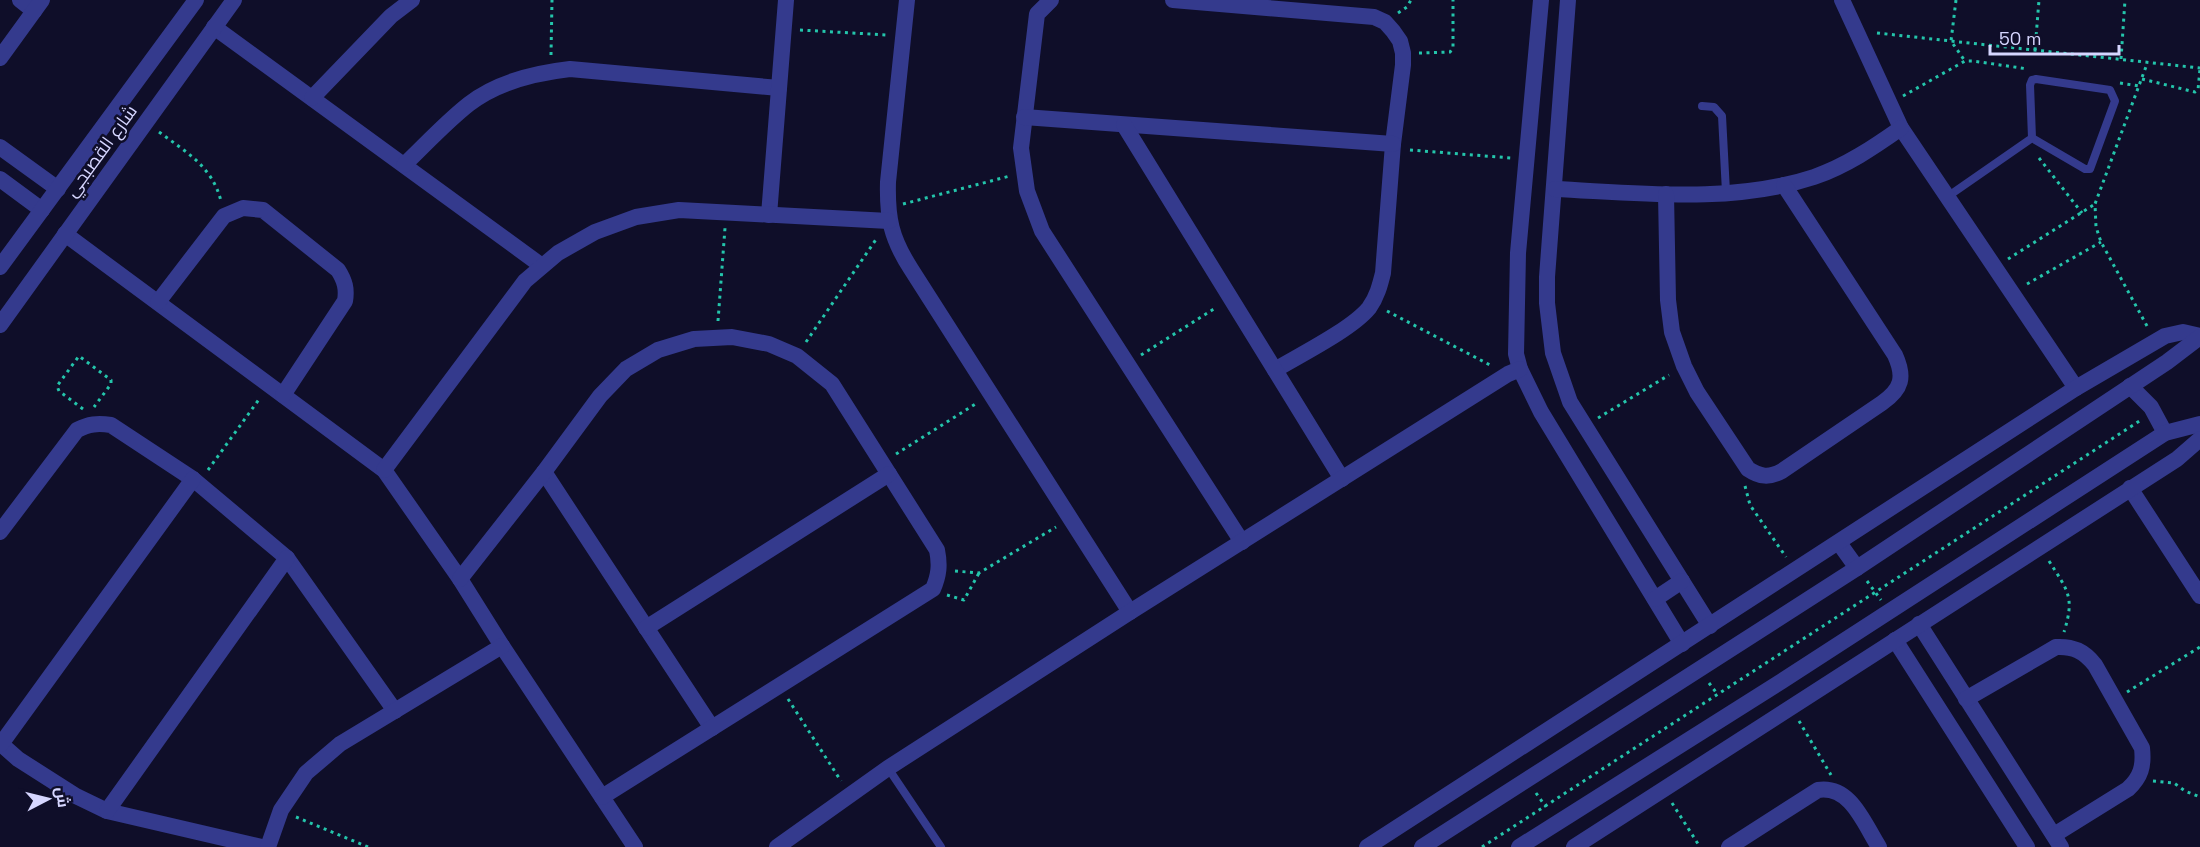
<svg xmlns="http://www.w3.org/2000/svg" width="2200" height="847" font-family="'Space Grotesk',Cairo,sans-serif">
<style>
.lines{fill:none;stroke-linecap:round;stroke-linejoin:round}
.path{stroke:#24c5ab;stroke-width:3;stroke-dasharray:3 4.5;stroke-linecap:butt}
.lane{stroke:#343a8d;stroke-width:8}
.street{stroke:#343a8d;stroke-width:16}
.labels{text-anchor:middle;stroke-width:5;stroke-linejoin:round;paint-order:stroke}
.street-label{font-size:18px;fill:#d6d6ff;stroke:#0f0e29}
</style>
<rect width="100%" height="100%" fill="#0f0e29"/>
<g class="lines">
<!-- path -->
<g class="path">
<path d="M1956,0L1951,41L1965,61"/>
<path d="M1398,13L1407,7L1411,0"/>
<path d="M800,30L887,35"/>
<path d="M1877,33L2200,68"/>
<path d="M2035,50L2039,0"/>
<path d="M1419,53L1450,52L1453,48V0"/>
<path d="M551,55L552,0"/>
<path d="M2121,59L2125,0"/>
<path d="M2142,79L2195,92L2198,90L2200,69"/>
<path d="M2120,83L2139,86"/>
<path d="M1903,96L1965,61H1973L2028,69"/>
<path d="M159,132C186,152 212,166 221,201"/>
<path d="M1410,150L1511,158"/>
<path d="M2039,158L2082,213"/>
<path d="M903,204L1010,176"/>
<path d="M2008,259L2095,204"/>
<path d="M2027,284L2101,242"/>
<path d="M1387,311L1490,365"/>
<path d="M718,321L725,228"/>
<path d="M2147,326L2101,242L2096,227L2095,204L2147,64"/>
<path d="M806,342L877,238"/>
<path d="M1141,355L1217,307"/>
<path d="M83,409L59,391L57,386L79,356L111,380V384L94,407"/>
<path d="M1598,418L1669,375"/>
<path d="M896,454L977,403"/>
<path d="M208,470L260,398"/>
<path d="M1745,486L1750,505L1786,557"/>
<path d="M2049,561C2068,591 2075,597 2064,632"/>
<path d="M955,571L979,573L1056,527"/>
<path d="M1867,581L1881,600"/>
<path d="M947,595L964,600L979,573"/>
<path d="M1709,683L1718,695"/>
<path d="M2127,692L2200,647"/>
<path d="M788,699L841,781"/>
<path d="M1799,721L1831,775"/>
<path d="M2153,781L2174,783L2185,791L2200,797"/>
<path d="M1536,793L1546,807"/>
<path d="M1672,803L1700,847"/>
<path d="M296,817L368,847"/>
<path d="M1482,847L2141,420"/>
</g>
<!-- lane -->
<g class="lane">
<path d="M1702,106L1714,107L1722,116L1726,192"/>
<path d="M1947,197L2032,138L2085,169H2090L2115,101L2110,90L2036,79L2032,80L2030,85L2032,138"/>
<path d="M888,768L941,847"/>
</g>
<!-- street -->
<g class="street">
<path d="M20,0L34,11"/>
<path d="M907,0L888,182C887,218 891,238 911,269L1130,612"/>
<path d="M1051,0L1037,14L1021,148L1027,191L1042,231L1242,542"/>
<path d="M1173,0L1374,17L1385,22L1393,31L1400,41L1403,53V65L1393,144L1383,273C1380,285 1377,297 1369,308C1352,329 1300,355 1275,370"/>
<path d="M1541,0L1518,253L1516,354L1520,369L1541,412L1682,644"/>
<path d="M1568,0L1547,277V303L1553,353L1570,402L1710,626"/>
<path d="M1842,0L1901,128L2076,388"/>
<path d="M214,27L542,266"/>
<path d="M0,58L42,0"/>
<path d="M312,98L391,16L412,0"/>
<path d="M1024,117L1393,144"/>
<path d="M1124,125L1342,479"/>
<path d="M0,147L58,189"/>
<path d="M404,165C425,145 446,122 469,104C497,82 535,73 570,69L779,88"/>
<path d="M0,179L42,210"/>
<path d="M1555,189C1640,193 1732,204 1814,177C1846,166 1874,147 1901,128"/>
<path d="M1666,194L1668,300L1672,332L1684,366L1697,392L1748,469C1760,477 1769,478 1782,471L1882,403C1902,389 1905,377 1895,355L1784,185"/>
<path d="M769,215L786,0"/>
<path d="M65,234L384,470L460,579L502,646L635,847"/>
<path d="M0,267L196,0"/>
<path d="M158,302L224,216L243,208L263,210L338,270C345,281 347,289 345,301L283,395"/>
<path d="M0,325L234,0"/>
<path d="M2130,386L2151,407L2165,433"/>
<path d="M384,470L525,281L558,253L595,232L636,217L679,210L889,221"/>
<path d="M544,472L712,728"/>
<path d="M2130,488L2200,596"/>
<path d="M0,532L77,430C89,424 97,423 111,425L193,479L287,558L395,711"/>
<path d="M1839,543L1857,568"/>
<path d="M460,579L544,472L600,396L626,369L658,350L694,339L732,337L769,344L797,356L832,384L937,550C940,565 939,575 933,589L602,797"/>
<path d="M1655,599L1682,581"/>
<path d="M1919,624L2061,847"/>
<path d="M646,628L889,474"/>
<path d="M1895,640L2027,847"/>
<path d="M1966,699L2056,647C2073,646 2084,651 2095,665L2142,748C2144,766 2141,777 2128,789L2054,835"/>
<path d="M0,743L18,759L76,796L107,811L262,847"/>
<path d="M1,744L193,479"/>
<path d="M107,811L287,558"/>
<path d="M268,847L281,810L306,773L340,744L502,646"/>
<path d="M777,847L888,768L1130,612L1508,374L1520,369"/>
<path d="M1367,847L2076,388L2165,336L2183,332L2200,336"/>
<path d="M1422,847L1857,568L2167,362L2200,337"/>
<path d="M1519,847L1782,681L2165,433L2200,424"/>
<path d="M1574,847L2177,459L2200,439"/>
<path d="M1729,847L1818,790C1851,785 1864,824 1879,847"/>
</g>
</g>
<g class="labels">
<!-- street labels -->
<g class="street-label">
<text transform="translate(101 151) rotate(-54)" y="6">شارع القصبجي</text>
</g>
</g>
<!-- north arrow -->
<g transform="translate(48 799) rotate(83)" stroke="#0f0e29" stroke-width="4.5" paint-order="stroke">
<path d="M0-4.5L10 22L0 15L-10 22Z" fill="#d6d6ff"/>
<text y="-9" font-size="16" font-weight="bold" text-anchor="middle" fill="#d6d6ff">ش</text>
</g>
<!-- scale -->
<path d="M1990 45v9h129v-9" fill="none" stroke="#d6d6ff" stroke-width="3"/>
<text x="1999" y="45" font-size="18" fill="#d6d6ff" stroke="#0f0e29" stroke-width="4.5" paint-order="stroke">50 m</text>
</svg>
